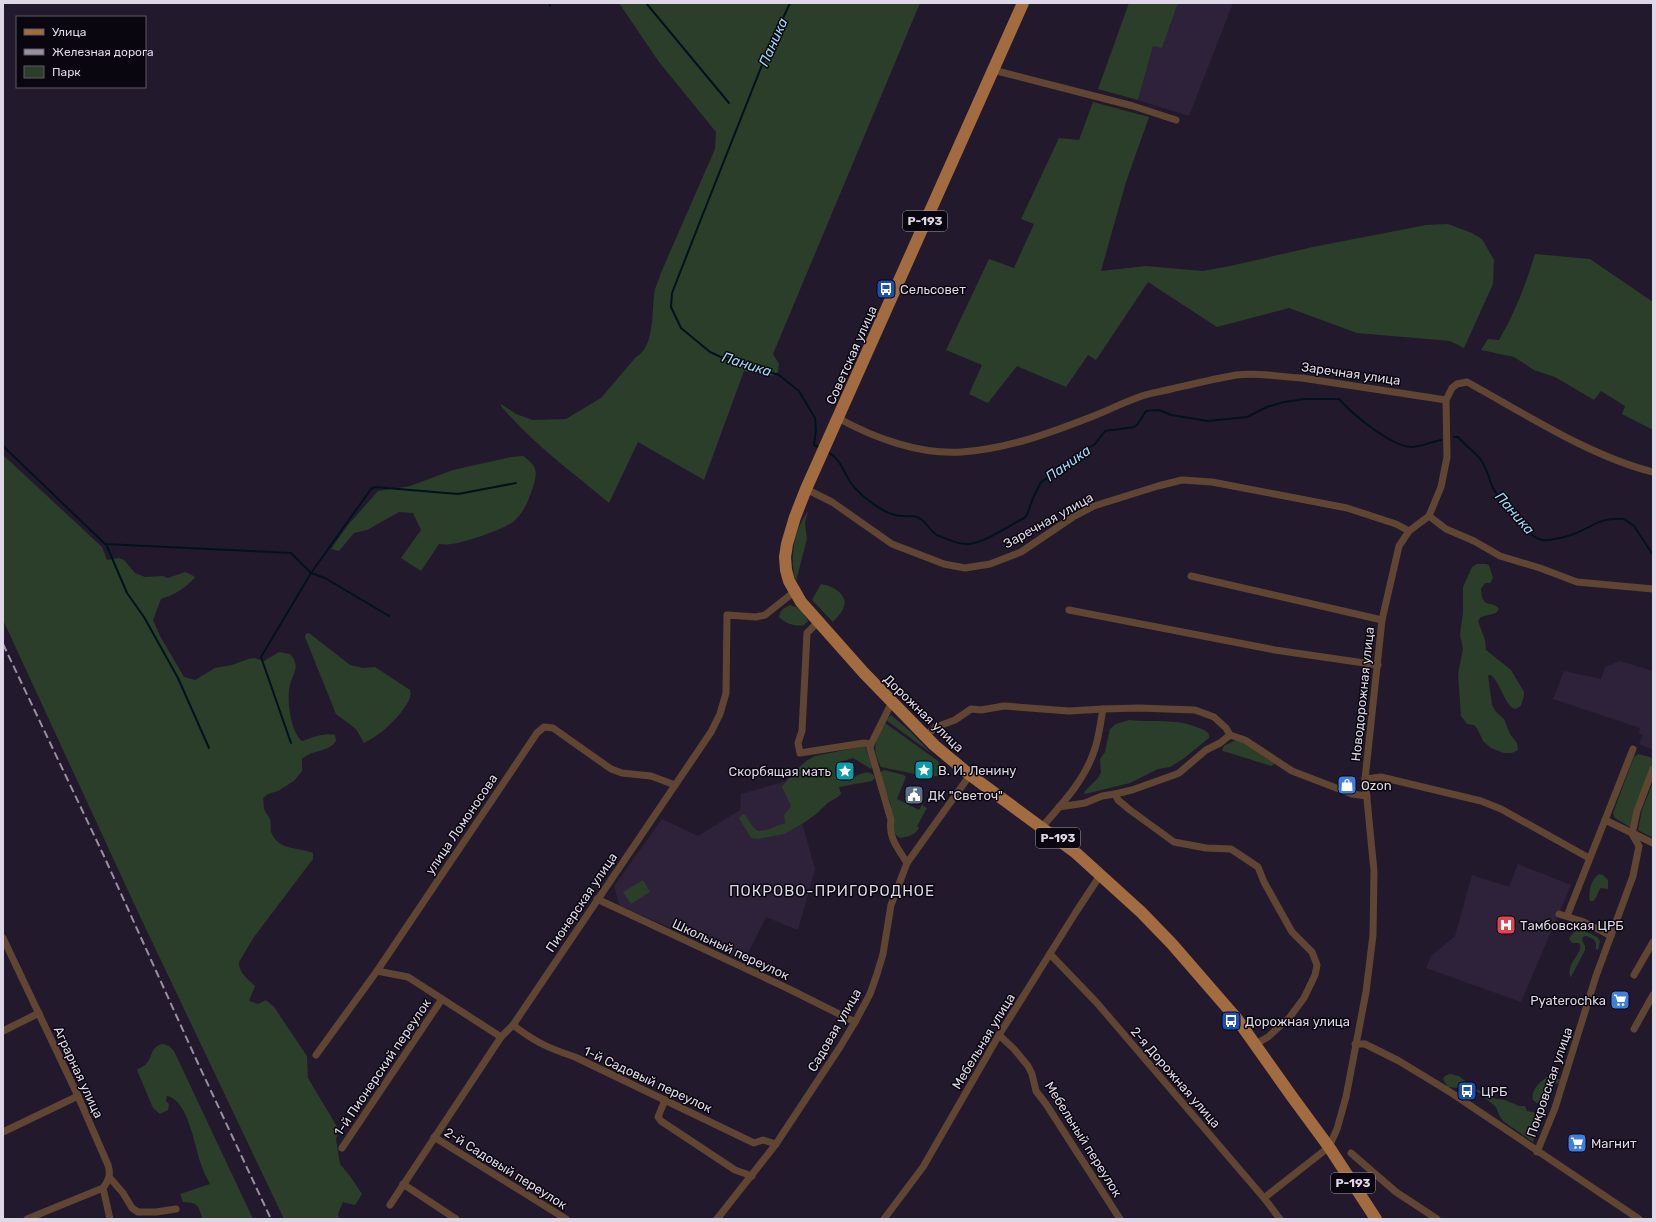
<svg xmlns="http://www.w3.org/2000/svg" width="1656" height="1222" font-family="Rubik,sans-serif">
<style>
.built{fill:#2e213a}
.green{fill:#2a3e2a}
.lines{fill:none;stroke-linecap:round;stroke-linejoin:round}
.stream{stroke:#00131d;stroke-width:2}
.street{stroke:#604632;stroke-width:7}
.primary{stroke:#a26c40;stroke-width:12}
.rail{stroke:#9890a0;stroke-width:2;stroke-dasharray:8 4;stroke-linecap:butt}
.labels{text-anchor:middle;stroke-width:3;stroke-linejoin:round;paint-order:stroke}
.shield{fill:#0a060f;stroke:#9e99a6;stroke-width:1}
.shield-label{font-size:12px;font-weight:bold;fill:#ded8e6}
.poi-label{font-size:13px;fill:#ded8e6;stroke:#0a060f;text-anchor:start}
.street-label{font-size:13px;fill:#ded8e6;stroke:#0a060f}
.water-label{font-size:14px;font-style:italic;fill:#99daf7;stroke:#0a060f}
.quarter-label{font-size:15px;letter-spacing:1px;fill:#ded8e6;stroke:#0a060f}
</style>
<rect width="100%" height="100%" fill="#23192d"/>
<!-- built -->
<g class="built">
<path d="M1178,3H1233L1189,116L1138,100L1153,45L1162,48Z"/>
<path d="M1620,661L1653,671V750L1639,744L1643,735L1639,733L1640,728L1553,699L1564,671L1601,679L1605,667Z"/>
<path d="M790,780L815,869L798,930L766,917L744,961L619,905L614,886L662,819L698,836L740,810L741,794Z"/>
<path d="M1518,864L1571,885L1521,1002L1426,968L1431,956L1455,936L1472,875L1509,887Z"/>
</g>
<!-- green -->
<g class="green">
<path d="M619,3H920L773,354L779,364L778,372L771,376L744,371L704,480L638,442L609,503C572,472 532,443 501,406V404L516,414L533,420L566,419L601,398L636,357C656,346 651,309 655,289C657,284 659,279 660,275L715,149L716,132L659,62Z"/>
<path d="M1129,3H1178L1162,48L1153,46L1138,100L1098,89Z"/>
<path d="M1093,102L1149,117L1126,182L1101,271L1146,266L1203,271L1230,266L1313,247L1426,225L1448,224L1472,233L1482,239L1494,260L1493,284L1464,348L1450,341L1357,333L1289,308L1217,327L1148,282L1096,360L1088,355L1066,387L1017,366L988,403L969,394L982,365L946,350L989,259L1014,268L1034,224L1021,219L1059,138L1079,140Z"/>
<path d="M1535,254L1590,259L1653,302V430L1622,414L1625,406L1601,391L1594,400L1555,377L1534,370L1514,357L1481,350L1488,339L1499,340C1515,313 1526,284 1535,254Z"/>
<path d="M3,455L102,547L107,560L119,558L124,560L135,573L145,577L163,576L168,578L185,572L190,574L195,577C186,588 174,595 161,599L153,620L160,636L184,677L195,680L215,668L232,665L248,659L254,658L264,661L279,652L290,654C301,666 293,673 290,685C286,698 291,733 302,741C312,738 324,732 335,735L336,741C328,753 313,749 302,759V771L294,781L278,791L268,794L263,798C264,802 263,807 265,811C266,814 269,816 270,819C272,824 269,829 272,834C280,851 299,847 313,853V859L254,937L239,962C238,972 248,979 255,986L249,1001L258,1004L266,1000L274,1007L307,1056L308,1078L339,1130L336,1139L340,1164L350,1176L362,1194L355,1205L343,1202L338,1214L339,1219H284L137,910L3,620Z"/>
<path d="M523,456C537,466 538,471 533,487C529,499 524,513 514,521C505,529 464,543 451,544C447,545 443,544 439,544L421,571L401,558L421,530L413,513L399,512L367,530L354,533L339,551L331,549L348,525L378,491L410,486L453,470L511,457Z"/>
<path d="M808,511L805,523L807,539L796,581C789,559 794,530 808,511Z"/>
<path d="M1477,564H1486L1489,565L1493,578L1490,583H1485L1481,589C1482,611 1492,599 1499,609L1496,613L1481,617L1478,621L1485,640L1486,650L1511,670L1524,692V696L1521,706L1515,709C1506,707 1501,684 1491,675H1488L1492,705L1496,712L1504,719L1510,734L1517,743L1518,750L1512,753H1504L1491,748L1483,741L1477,728L1474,725L1467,724L1461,716L1458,674L1463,649L1460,635L1463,612V587L1472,567Z"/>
<path d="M821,584C833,586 850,595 843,609C841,614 836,618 833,622L812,600Z"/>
<path d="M790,605C799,607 803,612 808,621L804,625C795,627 787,624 779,617C780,610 784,608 790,605Z"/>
<path d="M309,633L350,665L363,668L375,667L410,690C415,701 389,727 380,733C375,737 369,740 364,743L356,729L336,714L305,637L306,634Z"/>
<path d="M891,715L911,732L931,753L886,720Z"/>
<path d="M1129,720C1158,723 1178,717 1206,731L1209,734V738L1183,759L1170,767L1158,769L1130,783L1085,794L1084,792L1098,778L1101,772L1100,759L1105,752L1110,729L1116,724Z"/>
<path d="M885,723L938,761L942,769L947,772V776H925L881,767C871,745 875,743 885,723Z"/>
<path d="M1236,740L1245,743L1275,764L1271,766L1223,751L1222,750L1224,746Z"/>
<path d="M865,746L872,766L871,769L853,758L837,763C833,771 837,776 844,781C853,779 870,765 875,778L872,781L839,787L841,794L838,797L829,802L815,815L802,824L784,834L758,839L751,838L739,818L743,814L745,815L753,827L758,831L766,830L785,823L784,815L791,806L782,787L791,775L806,761L815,756Z"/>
<path d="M1638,754L1653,758V765L1630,827L1615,818L1613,813L1634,757Z"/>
<path d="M884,770L904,775L906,777L897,799L919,810L922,805L927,808L917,826L919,828C915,835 908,837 900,838L894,833L890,802L879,773Z"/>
<path d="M1653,782V838L1638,830L1642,810Z"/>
<path d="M1599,874L1603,875L1608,880V889L1601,888C1597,892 1598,897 1593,901H1590C1588,892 1591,879 1599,874Z"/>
<path d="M643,880L650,892L631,904L623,892Z"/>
<path d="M1577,927L1597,937L1600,941L1598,950L1596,949V943L1593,939L1586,936L1583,937L1582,940L1585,946V950L1571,977L1570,976C1567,960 1585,953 1579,943H1572L1569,939Z"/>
<path d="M163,1044L169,1046L174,1051L253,1219H203C197,1205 200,1203 183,1202L180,1194L210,1184C207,1178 203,1171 201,1164C195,1148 188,1099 167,1096L166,1101L169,1104L168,1110L160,1114L153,1108L137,1070C139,1068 143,1067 145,1065C153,1058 150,1046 163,1044Z"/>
<path d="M1450,1074L1459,1076L1474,1088L1496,1099L1505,1100L1519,1106H1525L1527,1111L1536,1113L1537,1117L1531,1129L1534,1139L1533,1142L1503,1121L1499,1115L1496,1107L1478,1092L1465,1087L1456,1088L1448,1087L1443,1079L1445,1076Z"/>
<path d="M1549,1076L1557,1078L1560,1080L1559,1083L1555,1084L1550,1083L1540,1102L1537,1103L1533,1100C1530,1091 1541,1080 1549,1076Z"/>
</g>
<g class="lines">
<!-- stream -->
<g class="stream">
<path d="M550,3V6"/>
<path d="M646,3L729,103"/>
<path d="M790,3L766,55L699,224L672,293L671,307L681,328L710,352L721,357L779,375L799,391L815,418L816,430L814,445L820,448"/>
<path d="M1454,437H1458C1465,445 1476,453 1481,460C1487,469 1489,479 1493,488C1498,498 1507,503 1513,511C1520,520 1530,539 1543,540C1550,541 1558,538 1564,537C1588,532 1597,516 1624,519L1634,526L1653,555"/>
<path d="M3,446L105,544L291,553L311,573L325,578L389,616"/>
<path d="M828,452C843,460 844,477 855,488C865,499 881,511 895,515C902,517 910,515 917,517C926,520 929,530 937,535C946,539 956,544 966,544C981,545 1011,525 1024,518L1027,515L1033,498L1041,482L1068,465L1080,453L1095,444L1105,431L1134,427L1137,425L1146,411L1159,410L1171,415L1208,421L1247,417L1267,407L1284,402L1305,399H1339C1352,414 1391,446 1411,447C1420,447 1431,442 1441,440"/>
<path d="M106,544L127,593L144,617L178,678L209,748"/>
<path d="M291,743L261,657L311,573L371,489L375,487L458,494L516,483"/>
</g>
<!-- street -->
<g class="street">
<path d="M993,70L1133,106L1176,120"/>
<path d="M838,418C874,438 920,455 962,452C1007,449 1050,433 1091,417C1107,411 1122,403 1139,397C1149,393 1160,392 1171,389C1193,384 1214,379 1236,375C1258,372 1280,377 1302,378L1446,400"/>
<path d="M806,489L832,502L892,544L944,564L965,568L990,564L1021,552L1073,517L1094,506L1158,486L1182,480L1212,482L1347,508L1396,524L1409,531"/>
<path d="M1429,516L1446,529L1474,541L1500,556L1540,568L1577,582L1653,589"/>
<path d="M1191,576L1382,620"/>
<path d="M1069,610L1275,650L1378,665"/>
<path d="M818,622L807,633L802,731L798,743L800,753L864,743L871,744"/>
<path d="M892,702L871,744L870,748L891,820C888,838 898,848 907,863"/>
<path d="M925,736L936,727L955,720L971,709L981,710L1004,706L1069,711L1103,709"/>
<path d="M1633,749L1605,820L1653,843"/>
<path d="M1365,779L1381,777L1481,801L1501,809L1589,858"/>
<path d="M1115,794L1118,800L1130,810L1174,842L1206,848L1231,849L1258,867L1264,882L1292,932L1312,952L1317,965L1315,975L1304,998L1289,1018L1268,1037L1256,1044"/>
<path d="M1059,807L1085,803L1102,796L1115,794L1132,790L1174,775L1179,773L1206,750L1220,743L1230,735"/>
<path d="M1042,827C1061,805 1083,782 1093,754C1099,740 1100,724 1103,709L1139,708L1195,710L1214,717L1226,728L1230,735L1245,740L1292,771L1352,794L1367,796"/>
<path d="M597,899L787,988L855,1022"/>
<path d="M1559,914L1584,922L1611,936"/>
<path d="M1567,916L1605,820"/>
<path d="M3,938L78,1096L108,1165C111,1174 109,1180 103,1188L110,1219"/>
<path d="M1050,954L1097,1003L1264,1198L1280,1219"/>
<path d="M377,971L408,977L501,1037"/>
<path d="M1634,975L1653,942"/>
<path d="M513,1025C535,1042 548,1048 575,1057L754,1143L763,1140L776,1144"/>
<path d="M1634,1029L1653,995"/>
<path d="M3,1031L39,1013"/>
<path d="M999,1035L1014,1049L1028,1066L1032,1074L1036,1091L1046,1104L1120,1219"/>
<path d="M1355,1044H1365L1399,1061L1450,1092L1639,1219"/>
<path d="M316,1055L377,971L537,733L544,727L553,728L611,769L622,773L651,776L675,785"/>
<path d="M665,1100L658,1117L661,1121L735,1170L752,1176"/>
<path d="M3,1132L78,1096"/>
<path d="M434,1137L566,1219"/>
<path d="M342,1148L442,999"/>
<path d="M1537,1152L1555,1108L1596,976L1633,876L1639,846L1632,834L1637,811L1653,769"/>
<path d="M1351,1153L1396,1192L1437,1219"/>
<path d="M110,1178L123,1193L132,1208L138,1212H156L176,1209"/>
<path d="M403,1184L456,1219"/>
<path d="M1264,1198L1329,1147L1337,1129L1346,1097L1366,992L1373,935L1374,871L1365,779L1382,620L1399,546L1409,531L1429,516L1441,487L1447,457L1446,400L1452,388L1457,384L1467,382C1524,413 1589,456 1653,472"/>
<path d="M390,1205L501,1037L513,1025L711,732L720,714L726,693L727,615L756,617L765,615L794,592"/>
<path d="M27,1219L103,1188"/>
<path d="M717,1219L776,1144L840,1047L855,1022L870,994L877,974L883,954L891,905L907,863L970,775"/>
<path d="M884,1219L923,1167L999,1035L1076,912L1101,874"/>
</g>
<!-- primary -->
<path class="primary" d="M1023,3L806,489L795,517L787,544L785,557L786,570L789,581L801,602L864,673L934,745L970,775L1076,853L1141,912L1172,944L1237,1019L1293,1098L1329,1147L1376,1219"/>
<!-- rail -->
<path class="rail" d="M3,644L103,854L196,1059L271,1219"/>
</g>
<!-- icons -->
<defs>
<symbol id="bus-square" viewBox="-11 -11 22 22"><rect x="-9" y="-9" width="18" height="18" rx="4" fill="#1a4fb4" stroke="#0a060f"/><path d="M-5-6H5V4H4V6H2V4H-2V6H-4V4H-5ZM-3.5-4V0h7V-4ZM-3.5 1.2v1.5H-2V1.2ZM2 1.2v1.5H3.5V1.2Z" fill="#fff"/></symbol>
<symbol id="sight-square" viewBox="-11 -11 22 22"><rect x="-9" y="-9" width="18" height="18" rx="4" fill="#0f9aa8" stroke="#0a060f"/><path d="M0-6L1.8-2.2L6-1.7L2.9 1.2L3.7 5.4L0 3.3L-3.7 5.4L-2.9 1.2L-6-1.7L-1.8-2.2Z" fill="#fff"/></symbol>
<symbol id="shop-square" viewBox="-11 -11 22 22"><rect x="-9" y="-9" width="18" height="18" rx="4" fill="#3f7fe0" stroke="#0a060f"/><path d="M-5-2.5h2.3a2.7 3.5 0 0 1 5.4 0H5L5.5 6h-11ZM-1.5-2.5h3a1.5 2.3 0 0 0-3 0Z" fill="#fff"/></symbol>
<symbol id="civic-square" viewBox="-11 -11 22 22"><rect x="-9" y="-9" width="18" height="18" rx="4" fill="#5c6f8a" stroke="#0a060f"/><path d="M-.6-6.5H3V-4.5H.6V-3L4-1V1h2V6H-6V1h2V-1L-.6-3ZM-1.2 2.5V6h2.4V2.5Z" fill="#fff"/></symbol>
<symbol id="hospital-square" viewBox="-11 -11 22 22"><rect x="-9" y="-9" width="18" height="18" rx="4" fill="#e0444e" stroke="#0a060f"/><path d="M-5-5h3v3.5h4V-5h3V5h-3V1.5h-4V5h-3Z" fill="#fff"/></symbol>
<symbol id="supermarket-square" viewBox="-11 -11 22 22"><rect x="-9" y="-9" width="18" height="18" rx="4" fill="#3f7fe0" stroke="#0a060f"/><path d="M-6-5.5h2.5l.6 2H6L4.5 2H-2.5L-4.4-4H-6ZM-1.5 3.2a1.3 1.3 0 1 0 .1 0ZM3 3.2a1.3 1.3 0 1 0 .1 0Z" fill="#fff"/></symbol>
</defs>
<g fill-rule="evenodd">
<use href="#bus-square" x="875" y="278" width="22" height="22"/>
<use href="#sight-square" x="913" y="759" width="22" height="22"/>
<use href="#sight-square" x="834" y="760" width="22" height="22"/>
<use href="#shop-square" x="1336" y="774" width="22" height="22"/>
<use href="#civic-square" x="903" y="784" width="22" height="22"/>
<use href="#hospital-square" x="1495" y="914" width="22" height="22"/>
<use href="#supermarket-square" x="1609" y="989" width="22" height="22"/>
<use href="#bus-square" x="1220" y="1010" width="22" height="22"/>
<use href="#bus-square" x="1456" y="1080" width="22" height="22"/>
<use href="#supermarket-square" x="1566" y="1132" width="22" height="22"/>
</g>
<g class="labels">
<!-- shield labels -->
<g class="shield">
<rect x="903" y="211" width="44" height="20" rx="3"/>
<rect x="1036" y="828" width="44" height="20" rx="3"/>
<rect x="1331" y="1173" width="44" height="20" rx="3"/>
</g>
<g class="shield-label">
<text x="925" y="225">Р-193</text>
<text x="1058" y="842">Р-193</text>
<text x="1353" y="1187">Р-193</text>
</g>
<!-- poi labels -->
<g class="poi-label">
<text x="900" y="294">Сельсовет</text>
<text x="938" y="775">В. И. Ленину</text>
<text x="831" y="776" text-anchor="end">Скорбящая мать</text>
<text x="1361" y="790">Ozon</text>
<text x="928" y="800">ДК "Светоч"</text>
<text x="1520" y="930">Тамбовская ЦРБ</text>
<text x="1606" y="1005" text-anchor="end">Pyaterochka</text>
<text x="1245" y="1026">Дорожная улица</text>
<text x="1481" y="1096">ЦРБ</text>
<text x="1591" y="1148">Магнит</text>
</g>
<!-- street labels -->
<g class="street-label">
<text transform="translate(851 355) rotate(-66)" y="5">Советская улица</text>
<text transform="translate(1351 373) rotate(8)" y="5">Заречная улица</text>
<text transform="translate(1048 520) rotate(-29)" y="5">Заречная улица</text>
<text transform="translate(1362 694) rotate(-84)" y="5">Новодорожная улица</text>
<text transform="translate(924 713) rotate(44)" y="5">Дорожная улица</text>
<text transform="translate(461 824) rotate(-56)" y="5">улица Ломоносова</text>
<text transform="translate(581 902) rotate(-56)" y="5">Пионерская улица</text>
<text transform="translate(731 949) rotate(25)" y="5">Школьный переулок</text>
<text transform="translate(834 1030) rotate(-60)" y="5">Садовая улица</text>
<text transform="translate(983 1041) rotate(-59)" y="5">Мебельная улица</text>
<text transform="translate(382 1067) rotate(-56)" y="5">1-й Пионерский переулок</text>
<text transform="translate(79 1072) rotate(65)" y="5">Аграрная улица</text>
<text transform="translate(1176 1077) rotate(49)" y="5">2-я Дорожная улица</text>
<text transform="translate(648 1079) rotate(25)" y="5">1-й Садовый переулок</text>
<text transform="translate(1549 1082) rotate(-71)" y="5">Покровская улица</text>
<text transform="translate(1084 1139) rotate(58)" y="5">Мебельный переулок</text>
<text transform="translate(506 1168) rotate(32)" y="5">2-й Садовый переулок</text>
</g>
<!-- water labels -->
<g class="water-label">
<text transform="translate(773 42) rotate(-66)" y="5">Паника</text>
<text transform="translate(747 364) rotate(18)" y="5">Паника</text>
<text transform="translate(1068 463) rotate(-35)" y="5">Паника</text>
<text transform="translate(1515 513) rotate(49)" y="5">Паника</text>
</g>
<!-- quarter labels -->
<g class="quarter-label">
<text x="832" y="896">ПОКРОВО-ПРИГОРОДНОЕ</text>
</g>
</g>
<!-- border -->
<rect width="1656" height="1222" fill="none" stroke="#ded8e6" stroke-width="8"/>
<!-- legend -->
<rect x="16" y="16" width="130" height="72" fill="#0a060f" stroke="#5f5a65"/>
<rect x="24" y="29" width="20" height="6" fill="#a26c40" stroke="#5f5a65"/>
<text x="52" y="36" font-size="12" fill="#ded8e6">Улица</text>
<rect x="24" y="49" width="20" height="6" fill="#9890a0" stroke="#5f5a65"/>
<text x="52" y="56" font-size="12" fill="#ded8e6">Железная дорога</text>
<rect x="24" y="66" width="20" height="12" fill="#2a3e2a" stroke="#5f5a65"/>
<text x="52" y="76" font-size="12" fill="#ded8e6">Парк</text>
</svg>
